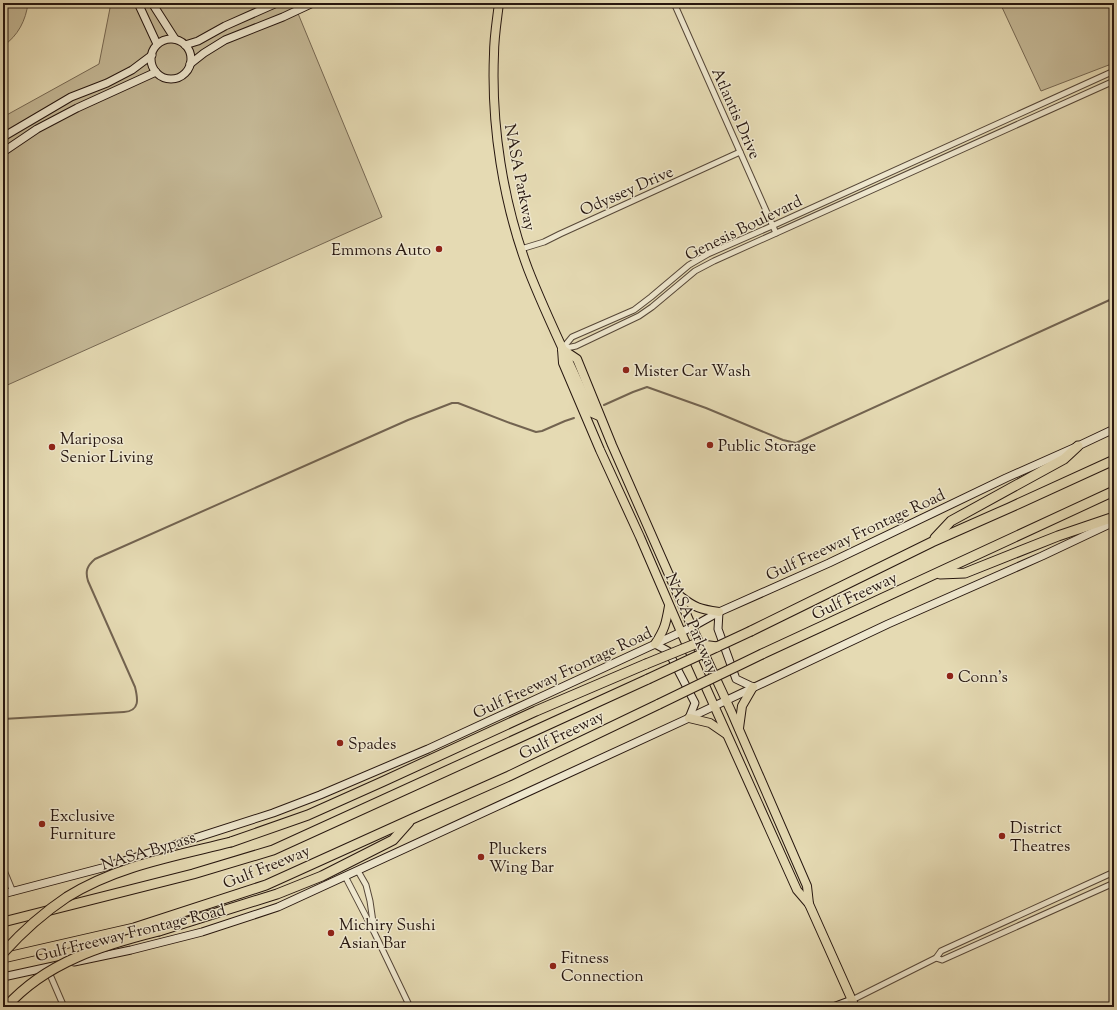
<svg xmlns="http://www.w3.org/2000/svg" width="1117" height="1010" font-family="'Sorts Mill Goudy',serif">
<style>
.green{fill:#c5b997;stroke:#766853}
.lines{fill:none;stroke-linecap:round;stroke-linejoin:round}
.stream{stroke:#726350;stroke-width:2}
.street-casing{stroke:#564738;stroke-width:7}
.secondary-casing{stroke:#26160f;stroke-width:9}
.primary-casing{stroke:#26160f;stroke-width:10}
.highway-casing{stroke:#26160f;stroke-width:11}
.street{stroke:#eee7ce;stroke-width:5}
.secondary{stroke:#eee7ce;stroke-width:7}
.primary{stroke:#e5dab3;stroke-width:8}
.highway{stroke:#e5dab3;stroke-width:9}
.highway-bridge-casing{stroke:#26160f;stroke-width:11;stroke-linecap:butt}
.highway-bridge{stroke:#e5dab3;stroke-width:9}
.poi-dot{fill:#8f2418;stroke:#eee7ce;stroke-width:1.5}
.labels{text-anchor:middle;stroke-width:3;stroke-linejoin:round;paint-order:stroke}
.street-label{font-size:16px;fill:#26160f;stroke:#eee7ce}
.poi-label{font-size:16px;fill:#26160f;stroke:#eee7ce;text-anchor:start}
</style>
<rect width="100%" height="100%" fill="#e5dab3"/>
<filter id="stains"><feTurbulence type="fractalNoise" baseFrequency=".005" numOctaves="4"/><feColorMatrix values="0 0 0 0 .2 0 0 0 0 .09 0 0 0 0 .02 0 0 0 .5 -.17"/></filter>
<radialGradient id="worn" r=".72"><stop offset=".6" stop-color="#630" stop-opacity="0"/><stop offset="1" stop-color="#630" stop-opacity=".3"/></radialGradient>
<!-- green -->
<g class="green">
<path d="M3,3H28C26,20 18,36 3,46Z"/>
<path d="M111,3H320L297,11L382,217L3,387V117L99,64Z"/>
<path d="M1000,3H1114V63L1041,91Z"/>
</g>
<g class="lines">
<!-- stream -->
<g class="stream">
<path d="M604,405L633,392L647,387L706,408L783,440L796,443L1114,298"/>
<path d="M3,719L124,712C140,711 138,699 135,687L88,581C85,571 87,566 95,559L408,420L452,403H458L510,423L536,432L542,431L565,421L574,418"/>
</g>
<defs>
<g id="street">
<path d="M674,3L776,233"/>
<path d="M521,249L544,242L560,234L740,152"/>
<path d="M562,349L572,337L634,310L651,297L689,265L708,254L772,226L1114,71"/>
<path d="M562,349L576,346L639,316L652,307L695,271L714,261L1114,81"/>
<path d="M3,868L13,892"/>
<path d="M358,871L366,885L370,901L374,929"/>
<path d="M345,876L374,932L410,1007"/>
<path d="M936,958L942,960L1114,883"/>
<path d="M48,970L64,1007"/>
<path d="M852,1000L936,958L941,951L1114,872"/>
</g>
<g id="secondary">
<path d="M138,3L157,44"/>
<path d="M152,3L175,39"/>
<circle cx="171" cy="59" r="20"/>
<path d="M185,45L198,41L225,26L277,3"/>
<path d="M190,64L204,53L225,40L283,17L313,3"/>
<path d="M3,137L71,97L107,83L132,70L152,55"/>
<path d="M3,152L37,129L77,108L156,72"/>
<path d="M719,612L718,629L736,679L753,687"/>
<path d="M655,644L668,651L695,703L689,718"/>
<path d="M3,894L102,868L273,813L320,795L428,749L532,701L692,627L719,612L829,563L1006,478L1078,446L1114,429"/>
<path d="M74,962L131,950L202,932L278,907L689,718L888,624L1042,556L1114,522"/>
<path d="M3,977L58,965"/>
<path d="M833,1007L852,1000"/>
</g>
<g id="primary">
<path d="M499,3C497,20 494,37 494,54C491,125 503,202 528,269C547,318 571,365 592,413L599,416"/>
<path d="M562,349L563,363L600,450L640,537L681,632L797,890L809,904L855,1007"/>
<path d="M562,349L577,359L612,445L692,627L731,711L807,886L809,904"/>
<path d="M680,596C695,608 700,609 719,612"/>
<path d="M655,644C665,629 666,623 669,606"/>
<path d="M689,718L710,723L726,734"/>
<path d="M739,728L742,706L753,687"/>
</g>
<g id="highway">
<path d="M935,538L951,521L1064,459L1078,446"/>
<path d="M940,574L965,573L1058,536L1114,517"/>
<path d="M751,631L932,542L1009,508L1114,460"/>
<path d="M762,654L1114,491"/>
<path d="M231,842L308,815L384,781L536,711L646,664"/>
<path d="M3,922L193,874L273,850L648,679"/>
<path d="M159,931L277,894L322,876L393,840L409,822"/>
<path d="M3,958L134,928L266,885L412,819L509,776L659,704"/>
</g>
</defs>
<!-- street casing -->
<use href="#street" class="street-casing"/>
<!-- secondary casing -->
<use href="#secondary" class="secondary-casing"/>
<!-- primary casing -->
<use href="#primary" class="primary-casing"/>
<!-- highway casing -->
<use href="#highway" class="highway-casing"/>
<!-- street -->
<use href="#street" class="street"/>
<!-- secondary -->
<use href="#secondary" class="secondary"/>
<!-- primary -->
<use href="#primary" class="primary"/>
<!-- highway -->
<use href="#highway" class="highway"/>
<defs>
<g id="highway-bridge">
<path d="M646,664L695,644L717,647"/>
<path d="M648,679L751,631"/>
<path d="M659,704L762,654"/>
<path d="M3,953C22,932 43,913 67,897C116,866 175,856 231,842"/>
<path d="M6,1007C46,962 103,945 159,931"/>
</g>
</defs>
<!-- highway-bridge casing -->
<use href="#highway-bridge" class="highway-bridge-casing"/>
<!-- highway-bridge -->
<use href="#highway-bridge" class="highway-bridge"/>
</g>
<!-- markers -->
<g class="poi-dot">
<circle cx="439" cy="249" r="4"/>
<circle cx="626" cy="370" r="4"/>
<circle cx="710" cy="445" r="4"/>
<circle cx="52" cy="447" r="4"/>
<circle cx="950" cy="676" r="4"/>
<circle cx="340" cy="743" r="4"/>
<circle cx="42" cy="824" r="4"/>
<circle cx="1002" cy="836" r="4"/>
<circle cx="481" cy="857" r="4"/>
<circle cx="331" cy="933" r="4"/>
<circle cx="553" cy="966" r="4"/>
</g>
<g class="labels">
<!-- street labels -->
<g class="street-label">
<text transform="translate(737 113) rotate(66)" y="6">Atlantis Drive</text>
<text transform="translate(521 177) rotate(79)" y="6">NASA Parkway</text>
<text transform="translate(626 190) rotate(-24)" y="6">Odyssey Drive</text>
<text transform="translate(743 227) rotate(-26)" y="6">Genesis Boulevard</text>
<text transform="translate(855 534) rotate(-25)" y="6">Gulf Freeway Frontage Road</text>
<text transform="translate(854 595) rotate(-25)" y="6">Gulf Freeway</text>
<text transform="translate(693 623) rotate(66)" y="6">NASA Parkway</text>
<text transform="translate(562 672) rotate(-25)" y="6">Gulf Freeway Frontage Road</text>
<text transform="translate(561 734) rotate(-26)" y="6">Gulf Freeway</text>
<text transform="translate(148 850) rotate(-17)" y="6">NASA Bypass</text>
<text transform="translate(266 866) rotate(-22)" y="6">Gulf Freeway</text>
<text transform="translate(130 932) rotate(-14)" y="6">Gulf Freeway Frontage Road</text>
</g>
<!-- poi labels -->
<g class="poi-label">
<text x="431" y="255" text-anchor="end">Emmons Auto</text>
<text x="634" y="376">Mister Car Wash</text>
<text x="60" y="444">Mariposa<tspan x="60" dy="18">Senior Living</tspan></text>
<text x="718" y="451">Public Storage</text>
<text x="958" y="682">Conn's</text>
<text x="348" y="749">Spades</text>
<text x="50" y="821">Exclusive<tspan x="50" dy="18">Furniture</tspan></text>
<text x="1010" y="833">District<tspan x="1010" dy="18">Theatres</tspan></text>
<text x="489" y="854">Pluckers<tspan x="489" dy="18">Wing Bar</tspan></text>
<text x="339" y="930">Michiry Sushi<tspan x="339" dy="18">Asian Bar</tspan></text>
<text x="561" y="963">Fitness<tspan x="561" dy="18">Connection</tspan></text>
</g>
</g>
<!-- margin -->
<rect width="1117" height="1010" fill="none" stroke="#e5dab3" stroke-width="16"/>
<rect x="4" y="4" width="1109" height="1002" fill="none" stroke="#26160f" stroke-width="2"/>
<rect x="8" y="8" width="1101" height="994" fill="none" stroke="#26160f"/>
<rect width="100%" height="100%" filter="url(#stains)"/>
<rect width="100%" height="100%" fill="url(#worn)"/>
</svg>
